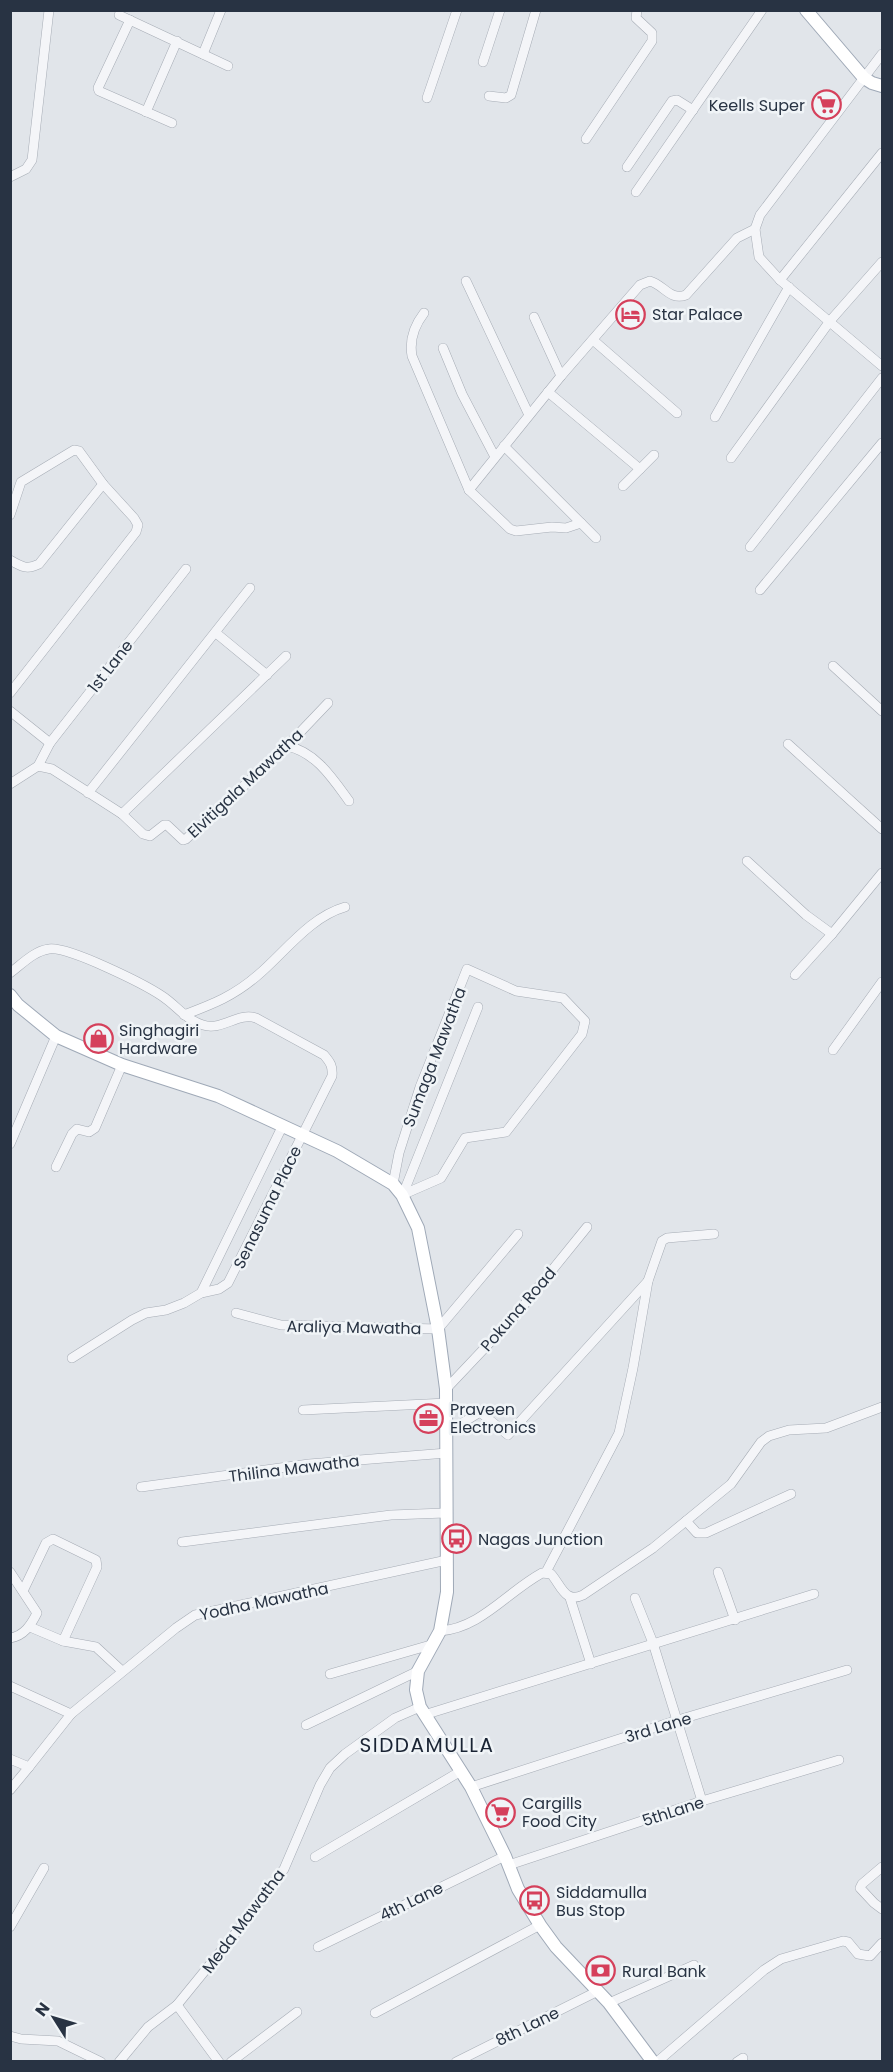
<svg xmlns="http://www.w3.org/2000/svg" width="893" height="2072" font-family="Poppins,sans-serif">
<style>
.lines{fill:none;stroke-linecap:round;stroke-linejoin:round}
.minor-casing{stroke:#a6acb5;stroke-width:10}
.major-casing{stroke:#9fa9b7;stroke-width:14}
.minor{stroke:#f4f5f8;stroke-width:9}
.major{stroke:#fff;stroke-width:12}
.labels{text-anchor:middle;stroke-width:5;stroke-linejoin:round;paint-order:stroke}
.poi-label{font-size:16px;fill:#283343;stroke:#f0f4f7;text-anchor:start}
.street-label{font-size:16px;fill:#283343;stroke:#f0f4f7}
.quarter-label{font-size:20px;letter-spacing:1.5px;fill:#1a2434;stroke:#f0f4f7}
</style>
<rect width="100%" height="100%" fill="#e1e5ea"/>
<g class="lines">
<defs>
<g id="minor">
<path d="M119,15L228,66"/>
<path d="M130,20L98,88L99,91L172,123"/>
<path d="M203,54L221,10"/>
<path d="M882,54L760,215L755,229L759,257L780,280L882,366"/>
<path d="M483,62L500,10"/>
<path d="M489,96L506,98L511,95L536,10"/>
<path d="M427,98L457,10"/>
<path d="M146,112L177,41"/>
<path d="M586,139L652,41V33L636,18L637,10"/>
<path d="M627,167L672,101L677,100L693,110"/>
<path d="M10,177L26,169L32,160L49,10"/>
<path d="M636,192L762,10"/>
<path d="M780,280L882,153"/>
<path d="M466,281L529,415"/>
<path d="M424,313C414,326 409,339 412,356L469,490L510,529L516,531L552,527L566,528L581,523"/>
<path d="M534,317L561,376"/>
<path d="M593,340L677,413"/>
<path d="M443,348L462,394L495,457"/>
<path d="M548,392L640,469"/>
<path d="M715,417L789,287"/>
<path d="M504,446L596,538"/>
<path d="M731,458L830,321L882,262"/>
<path d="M623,486L654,455"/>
<path d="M469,490L561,376L640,285L650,281C664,285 670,301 686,295L737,238L755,229"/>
<path d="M10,515L21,482L74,450L79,451L103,484L134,518L138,525L136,532L10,693"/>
<path d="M750,547L882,378"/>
<path d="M10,560C22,567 27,570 39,564L103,484"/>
<path d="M760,590L882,443"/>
<path d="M216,633L267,675"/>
<path d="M833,666L882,711"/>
<path d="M10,711L50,743"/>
<path d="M788,744L882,829"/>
<path d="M287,746C316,752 333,779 349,801"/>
<path d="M38,766L50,743L186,569"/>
<path d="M10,784L38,766L52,769L122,814L143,834L150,836L164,825H167L183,840L186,839L287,746L328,703"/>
<path d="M88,793L250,588"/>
<path d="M122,814L286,656"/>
<path d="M747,861L806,915L832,934L882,873"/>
<path d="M10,973C22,964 34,951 49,949C68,946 144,984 162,996C176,1005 186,1020 203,1025C222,1031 238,1012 256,1018L324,1055C330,1062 333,1066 332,1076L228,1283L219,1289L201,1293L184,1303L166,1310L146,1313L132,1320L72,1358"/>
<path d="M795,975L832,934"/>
<path d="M184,1015C213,1004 234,996 258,975C285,952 310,917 345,907"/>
<path d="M833,1050L882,982"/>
<path d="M10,1144L56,1036"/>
<path d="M56,1167L72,1134L77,1129L89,1132L95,1128L122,1065"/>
<path d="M393,1184L399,1153L420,1087L467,969L516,991L563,998L585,1021L582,1034L506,1132L465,1138L441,1178L402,1195"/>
<path d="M403,1194L478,1007"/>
<path d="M201,1293L283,1125"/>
<path d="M236,1313L281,1325L438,1329L518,1234"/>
<path d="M446,1389L515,1316L587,1227"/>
<path d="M303,1410L447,1403"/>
<path d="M446,1433L480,1412L508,1435L648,1281"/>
<path d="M141,1487L309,1464L447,1453"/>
<path d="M686,1521L697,1533H706L791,1494"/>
<path d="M182,1542L391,1515L445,1513"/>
<path d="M10,1572L37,1613C31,1625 24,1636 10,1638"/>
<path d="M546,1572L619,1433L633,1368L648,1281L662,1241L667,1238L714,1234"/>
<path d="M718,1572L735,1620"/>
<path d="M23,1591L46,1543L53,1539L96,1560L97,1567L63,1641"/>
<path d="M570,1598L591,1664"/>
<path d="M635,1598L653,1643L702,1801"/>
<path d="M30,1627L63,1641L96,1647L122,1671"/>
<path d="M440,1631C481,1628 507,1592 542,1573L551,1574C561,1585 565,1604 583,1595L653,1548L731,1484L761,1442L769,1436L789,1430L826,1428L882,1407"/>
<path d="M330,1674L434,1644"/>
<path d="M10,1686L71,1714L176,1628L195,1615L447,1560"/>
<path d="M424,1715L814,1594"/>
<path d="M306,1725L418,1671"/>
<path d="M10,1759L29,1767L71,1714"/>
<path d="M471,1787L678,1720L847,1670"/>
<path d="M10,1790L29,1767"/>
<path d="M315,1857L461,1771"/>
<path d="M509,1865L702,1801L839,1760"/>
<path d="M882,1867L862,1884L860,1888L874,1903L882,1909"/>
<path d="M10,1927L44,1868"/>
<path d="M318,1947L505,1856"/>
<path d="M609,2003L694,1965"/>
<path d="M177,2005L243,1924L284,1869L320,1785L330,1768L345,1754L395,1718L420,1707"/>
<path d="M375,2013L540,1925"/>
<path d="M10,2036L21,2039L58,2041L101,2062"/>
<path d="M119,2062L148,2027L177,2005L219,2062"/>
<path d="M231,2062L297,2012"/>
<path d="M456,2062L598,1991"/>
<path d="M657,2062L764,1970L781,1959L843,1941L848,1942L858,1954L870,1956L882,1943"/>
<path d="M737,2062L743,2058"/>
</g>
<g id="major">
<path d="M806,10L864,78L872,83L882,86"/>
<path d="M10,995L18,1005L56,1036L122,1065L218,1096L337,1151L393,1184L402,1195L418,1228L438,1329L446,1389L447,1592L440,1631L418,1671L416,1690L420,1707L471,1787L505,1856L518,1889L540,1925L556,1947L609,2003L653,2062"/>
</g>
</defs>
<!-- minor casing -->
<use href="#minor" class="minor-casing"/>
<!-- major casing -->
<use href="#major" class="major-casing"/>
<!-- minor -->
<use href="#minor" class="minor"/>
<!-- major -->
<use href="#major" class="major"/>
</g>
<!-- icons -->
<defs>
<symbol id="supermarket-ring" viewBox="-11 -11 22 22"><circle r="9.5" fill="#f0f4f7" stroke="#d5405b" stroke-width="1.5"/><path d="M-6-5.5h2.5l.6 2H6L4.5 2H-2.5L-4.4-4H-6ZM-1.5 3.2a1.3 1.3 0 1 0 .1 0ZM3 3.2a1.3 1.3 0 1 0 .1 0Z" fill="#d5405b"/></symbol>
<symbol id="hotel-ring" viewBox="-11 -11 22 22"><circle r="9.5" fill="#f0f4f7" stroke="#d5405b" stroke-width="1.5"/><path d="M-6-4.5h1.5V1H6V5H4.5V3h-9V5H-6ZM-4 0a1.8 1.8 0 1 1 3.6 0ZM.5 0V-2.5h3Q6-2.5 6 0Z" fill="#d5405b"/></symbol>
<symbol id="shop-ring" viewBox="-11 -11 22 22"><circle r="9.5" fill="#f0f4f7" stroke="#d5405b" stroke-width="1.5"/><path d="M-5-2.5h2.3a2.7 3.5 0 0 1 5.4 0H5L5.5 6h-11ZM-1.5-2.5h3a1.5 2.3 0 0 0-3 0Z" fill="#d5405b"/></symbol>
<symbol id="office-ring" viewBox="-11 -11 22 22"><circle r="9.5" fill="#f0f4f7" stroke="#d5405b" stroke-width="1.5"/><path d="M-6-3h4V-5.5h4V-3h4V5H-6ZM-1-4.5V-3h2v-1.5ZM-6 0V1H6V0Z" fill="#d5405b"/></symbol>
<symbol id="bus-ring" viewBox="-11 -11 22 22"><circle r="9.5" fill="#f0f4f7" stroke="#d5405b" stroke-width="1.5"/><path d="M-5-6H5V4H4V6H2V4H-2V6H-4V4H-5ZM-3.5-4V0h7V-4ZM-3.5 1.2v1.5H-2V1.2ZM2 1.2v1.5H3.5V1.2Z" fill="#d5405b"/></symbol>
<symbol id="bank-ring" viewBox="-11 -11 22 22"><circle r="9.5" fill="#f0f4f7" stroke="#d5405b" stroke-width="1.5"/><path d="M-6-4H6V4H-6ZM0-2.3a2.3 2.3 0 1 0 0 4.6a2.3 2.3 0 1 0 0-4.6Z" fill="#d5405b"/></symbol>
</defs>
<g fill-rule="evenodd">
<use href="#supermarket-ring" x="810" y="88" width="33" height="33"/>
<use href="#hotel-ring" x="614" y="298" width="33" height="33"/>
<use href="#shop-ring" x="82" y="1022" width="33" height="33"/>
<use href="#office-ring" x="412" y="1402" width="33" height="33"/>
<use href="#bus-ring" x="440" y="1522" width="33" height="33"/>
<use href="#supermarket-ring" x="484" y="1796" width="33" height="33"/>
<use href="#bus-ring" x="518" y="1884" width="33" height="33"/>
<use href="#bank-ring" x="584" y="1954" width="33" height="33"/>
</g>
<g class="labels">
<!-- poi labels -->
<g class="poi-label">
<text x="805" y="111" text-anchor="end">Keells Super</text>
<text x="652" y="320">Star Palace</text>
<text x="119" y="1036">Singhagiri<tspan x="119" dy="18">Hardware</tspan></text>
<text x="450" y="1415">Praveen<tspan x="450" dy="18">Electronics</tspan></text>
<text x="478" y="1545">Nagas Junction</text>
<text x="522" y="1809">Cargills<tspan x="522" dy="18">Food City</tspan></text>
<text x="556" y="1898">Siddamulla<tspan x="556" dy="18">Bus Stop</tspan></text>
<text x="622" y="1977">Rural Bank</text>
</g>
<!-- street labels -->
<g class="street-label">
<text transform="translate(110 666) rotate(-52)" y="6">1st Lane</text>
<text transform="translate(245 783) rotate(-43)" y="6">Elvitigala Mawatha</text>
<text transform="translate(434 1057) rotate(-69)" y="6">Sumaga Mawatha</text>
<text transform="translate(267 1207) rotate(-64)" y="6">Senasuma Place</text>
<text transform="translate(518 1309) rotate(-49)" y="6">Pokuna Road</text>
<text transform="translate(354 1327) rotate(1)" y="6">Araliya Mawatha</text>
<text transform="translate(294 1468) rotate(-7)" y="6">Thilina Mawatha</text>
<text transform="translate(264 1601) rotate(-12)" y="6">Yodha Mawatha</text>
<text transform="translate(658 1727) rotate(-17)" y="6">3rd Lane</text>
<text transform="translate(673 1811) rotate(-18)" y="6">5thLane</text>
<text transform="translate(411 1901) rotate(-26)" y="6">4th Lane</text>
<text transform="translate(243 1921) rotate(-53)" y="6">Meda Mawatha</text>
<text transform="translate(527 2026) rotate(-26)" y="6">8th Lane</text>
</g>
<!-- quarter labels -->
<g class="quarter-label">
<text x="427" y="1752">SIDDAMULLA</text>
</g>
</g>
<!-- border -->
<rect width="893" height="2072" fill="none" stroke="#283343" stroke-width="24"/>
<!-- north arrow -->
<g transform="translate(54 2018) rotate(307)" stroke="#f0f4f7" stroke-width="4.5" paint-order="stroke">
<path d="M0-4.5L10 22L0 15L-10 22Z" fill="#283343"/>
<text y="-9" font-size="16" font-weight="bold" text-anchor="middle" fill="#283343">N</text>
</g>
</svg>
